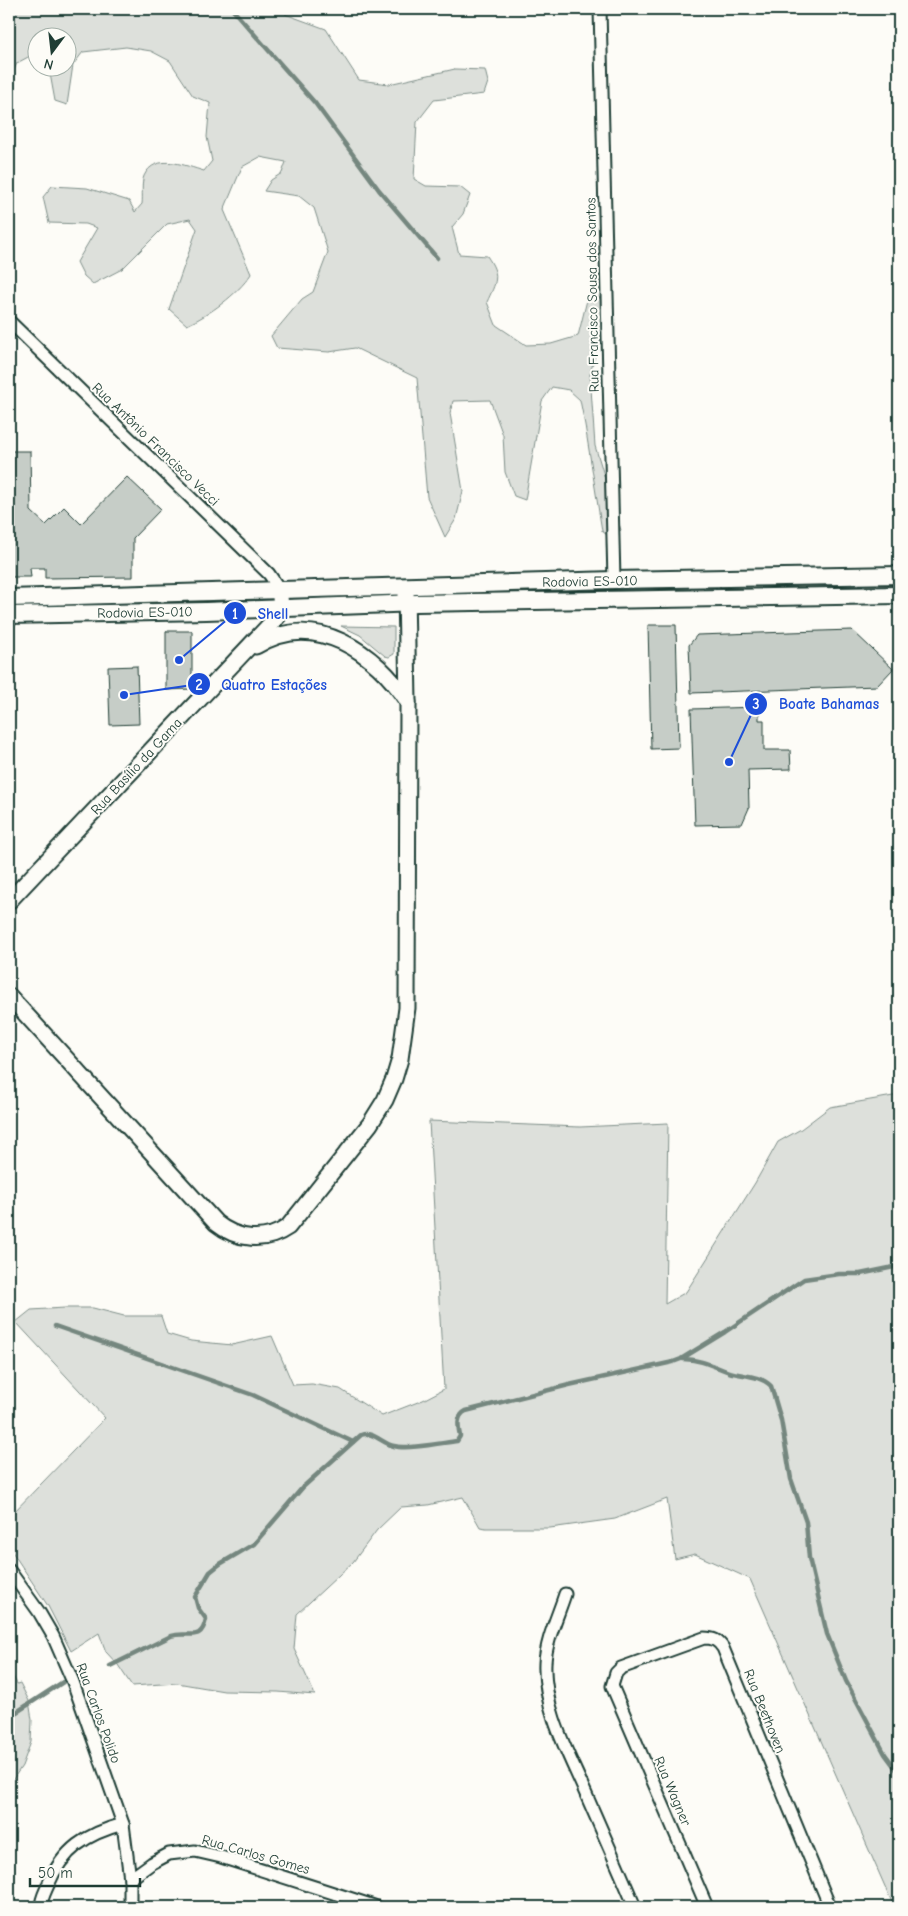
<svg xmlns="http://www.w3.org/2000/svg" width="908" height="1916" font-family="'Comic Neue',sans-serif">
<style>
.green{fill:#dde0db;stroke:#7e8e88}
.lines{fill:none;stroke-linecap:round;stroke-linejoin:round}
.stream{stroke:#75877f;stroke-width:4.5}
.building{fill:#c6cdc7;stroke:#1f3d34}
.minor-casing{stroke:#1f3d34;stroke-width:15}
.tertiary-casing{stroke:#1f3d34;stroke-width:19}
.secondary-casing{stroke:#1f3d34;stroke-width:20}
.minor{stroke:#fdfcf7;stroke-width:11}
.tertiary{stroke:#fdfcf7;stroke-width:15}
.secondary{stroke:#fdfcf7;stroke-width:16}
.labels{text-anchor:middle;stroke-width:4;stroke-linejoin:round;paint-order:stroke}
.street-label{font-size:14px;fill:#1f3d34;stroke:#fdfcf7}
.leader{fill:none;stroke:#1d4ed8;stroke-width:2}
.callout-dot{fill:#1d4ed8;stroke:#fdfcf7;stroke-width:2}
.mark-label{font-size:15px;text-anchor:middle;font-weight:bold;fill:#fff}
.callout-label{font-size:15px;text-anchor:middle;font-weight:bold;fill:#1d4ed8;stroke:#fdfcf7;stroke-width:4;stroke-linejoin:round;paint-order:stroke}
</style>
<rect width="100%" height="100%" fill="#fdfcf7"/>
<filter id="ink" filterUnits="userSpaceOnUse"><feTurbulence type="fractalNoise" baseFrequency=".02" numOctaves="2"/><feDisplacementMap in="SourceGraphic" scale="10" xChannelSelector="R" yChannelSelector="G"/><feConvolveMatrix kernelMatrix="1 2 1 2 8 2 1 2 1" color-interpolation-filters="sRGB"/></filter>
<g filter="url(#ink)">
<!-- green -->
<g class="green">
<path d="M9,9H291L285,14L326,29L359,80L389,84L455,69L485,70L488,82L484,94L434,100L417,122L414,179L426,186L460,187L470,195L463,214L452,227L459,254L487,256C501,276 496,282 487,302L496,325L526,345L551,344L578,336L587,300L599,297L613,320L598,344L590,374L595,446L621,530L612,539L602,531L585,425L580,400L569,390L552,387L542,401L525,500L514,496L505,472L503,435L490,400L453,401L450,413L463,491L456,519L445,537L427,497L417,378L355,348L329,352L277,348L271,336L302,299L313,292L328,252L314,208L299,196L264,191L271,180L282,173L286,162L260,157L242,167L224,210L251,274C238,294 209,315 187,325L169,309L197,229L190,219L167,224L122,269L93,284L84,276L77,262L97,228L86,224L49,223L43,197L52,186L87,188L129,201L135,212L142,204C143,196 141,183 144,176C155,152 186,166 204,171L212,161L207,137L210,103L193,96L170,61L151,51L126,47L83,52L73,65L67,105L55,101L49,68H68V38H38L37,58L30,56L17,63L9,82Z"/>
<path d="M341,626L394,627V654L389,657L385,656L360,635Z"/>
<path d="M899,1095V1559L895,1579L896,1637L899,1663V1907H894L750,1579L695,1554L675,1559L667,1499L615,1519L550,1528H486L480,1527L463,1497L428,1505L401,1507L377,1530L353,1562L297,1614L294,1649L315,1695L278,1692L224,1691L177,1683L132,1686L118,1665L106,1652L99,1633L71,1651L48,1606L9,1547V1517L105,1418L16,1322L31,1310L65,1308H93L124,1316H161L167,1334L191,1341L232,1345L272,1336L293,1385L312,1384L340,1389L382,1416L423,1400L444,1389L429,1121L580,1127L668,1123L665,1304L686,1292L755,1183L778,1142L801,1129L830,1107Z"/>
<path d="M9,1668L17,1684L20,1683L29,1701L32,1720L31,1742L22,1766L9,1785Z"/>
</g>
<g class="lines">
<!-- stream -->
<g class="stream">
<path d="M232,9L315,103L379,190L437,258"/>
<path d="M55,1326L253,1395L353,1442"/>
<path d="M683,1359C700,1359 713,1366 729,1372C743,1376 760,1375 771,1386L781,1420L791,1479L806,1522L809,1558L827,1634L846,1681L885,1754L899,1773"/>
<path d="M110,1666L171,1636C188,1630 201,1644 206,1619L198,1608L195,1597L210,1572L220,1564L254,1544L303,1487L361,1435C372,1430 383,1444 394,1446C407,1450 441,1443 457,1441L460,1436C458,1427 456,1416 466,1411L569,1385L673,1362L681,1359L725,1332L804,1279L839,1274H860L899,1266"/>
<path d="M9,1717L63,1682"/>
</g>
</g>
<!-- building -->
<g class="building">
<path d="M9,451H30L31,511L46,525L64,507L81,524L127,477L161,509L133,538V577L45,578V568H30L31,577H9Z"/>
<path d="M648,625H676L679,748L651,749Z"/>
<path d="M852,630L893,669L877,686L691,693L689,645L697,635Z"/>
<path d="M166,631H192V689L166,690Z"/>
<path d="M137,666L139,724L110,725L108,667Z"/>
<path d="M759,707V720H764V750H790L791,769L748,770L749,808L742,824L695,825L691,709Z"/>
</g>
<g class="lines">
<defs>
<g id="minor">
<path d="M600,9L614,580"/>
<path d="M9,321L269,574L280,590"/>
<path d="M9,1570L39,1612L53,1636L73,1682L123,1824L130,1879V1907"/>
<path d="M565,1594C558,1616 546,1640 545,1663C543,1708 568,1753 585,1792C602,1831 619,1869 635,1907"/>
<path d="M130,1879L152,1863L169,1854L195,1851L221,1857L377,1907"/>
<path d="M41,1907C41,1899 45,1892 48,1885C63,1849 86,1834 123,1824"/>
<path d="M707,1907L612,1686L616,1673L621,1668L704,1638C713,1638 718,1640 723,1648L830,1907"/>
</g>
<g id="tertiary">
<path d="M256,646C315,609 376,653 408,702"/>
<path d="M9,901L278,616L281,608L280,597"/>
<path d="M9,996L216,1223C237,1240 265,1243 288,1227L370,1124L385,1100L394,1079L400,1059L407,1008L408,702L406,592"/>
</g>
<g id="secondary">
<path d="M9,598L614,580L899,575"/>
<path d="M9,615L206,611L417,603L899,595"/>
</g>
</defs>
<!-- minor casing -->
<use href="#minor" class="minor-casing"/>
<!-- tertiary casing -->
<use href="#tertiary" class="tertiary-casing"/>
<!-- secondary casing -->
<use href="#secondary" class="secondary-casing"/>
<!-- minor -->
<use href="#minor" class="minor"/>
<!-- tertiary -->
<use href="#tertiary" class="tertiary"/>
<!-- secondary -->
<use href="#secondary" class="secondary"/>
</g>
</g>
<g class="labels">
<!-- street labels -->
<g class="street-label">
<text transform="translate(592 295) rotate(-91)" y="5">Rua Francisco Sousa dos Santos</text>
<text transform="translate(156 444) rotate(44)" y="5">Rua Antônio Francisco Vecci</text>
<text transform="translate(590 581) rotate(-1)" y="5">Rodovia ES-010</text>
<text transform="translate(145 612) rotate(-1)" y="5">Rodovia ES-010</text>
<text transform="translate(136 766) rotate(-47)" y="5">Rua Basílio da Gama</text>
<text transform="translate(765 1711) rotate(68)" y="5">Rua Beethoven</text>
<text transform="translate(99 1713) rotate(70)" y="5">Rua Carlos Polido</text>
<text transform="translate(673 1791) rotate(67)" y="5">Rua Wagner</text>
<text transform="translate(256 1854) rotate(16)" y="5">Rua Carlos Gomes</text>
</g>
</g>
<!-- callouts -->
<path class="leader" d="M179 660L235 613M124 695L199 684M729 762L756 704"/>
<g class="callout-dot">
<circle cx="179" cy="660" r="5"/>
<circle cx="124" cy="695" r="5"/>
<circle cx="729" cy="762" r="5"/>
<circle cx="235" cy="613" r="12"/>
<circle cx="199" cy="684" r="12"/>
<circle cx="756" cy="704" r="12"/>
</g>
<g class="mark-label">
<text x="235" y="619">1</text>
<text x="199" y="690">2</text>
<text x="756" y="709">3</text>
</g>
<g class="callout-label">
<text x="273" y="619">Shell</text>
<text x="274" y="690">Quatro Estações</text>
<text x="829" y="709">Boate Bahamas</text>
</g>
<!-- margin -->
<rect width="908" height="1916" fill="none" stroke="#fdfcf7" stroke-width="30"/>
<rect x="15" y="15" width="878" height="1886" fill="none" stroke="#1f3d34" stroke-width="2" filter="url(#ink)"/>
<!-- north arrow -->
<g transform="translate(52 52) rotate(195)"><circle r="24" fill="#fdfcf7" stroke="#a4b0a9"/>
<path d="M0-4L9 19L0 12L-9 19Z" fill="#1f3d34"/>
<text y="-8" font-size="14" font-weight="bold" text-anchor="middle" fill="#1f3d34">N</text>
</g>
<!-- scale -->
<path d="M30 1878v8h110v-8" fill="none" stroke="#1f3d34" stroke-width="2.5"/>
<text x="38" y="1878" font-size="15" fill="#1f3d34" stroke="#fdfcf7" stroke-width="4" paint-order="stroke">50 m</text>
</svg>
